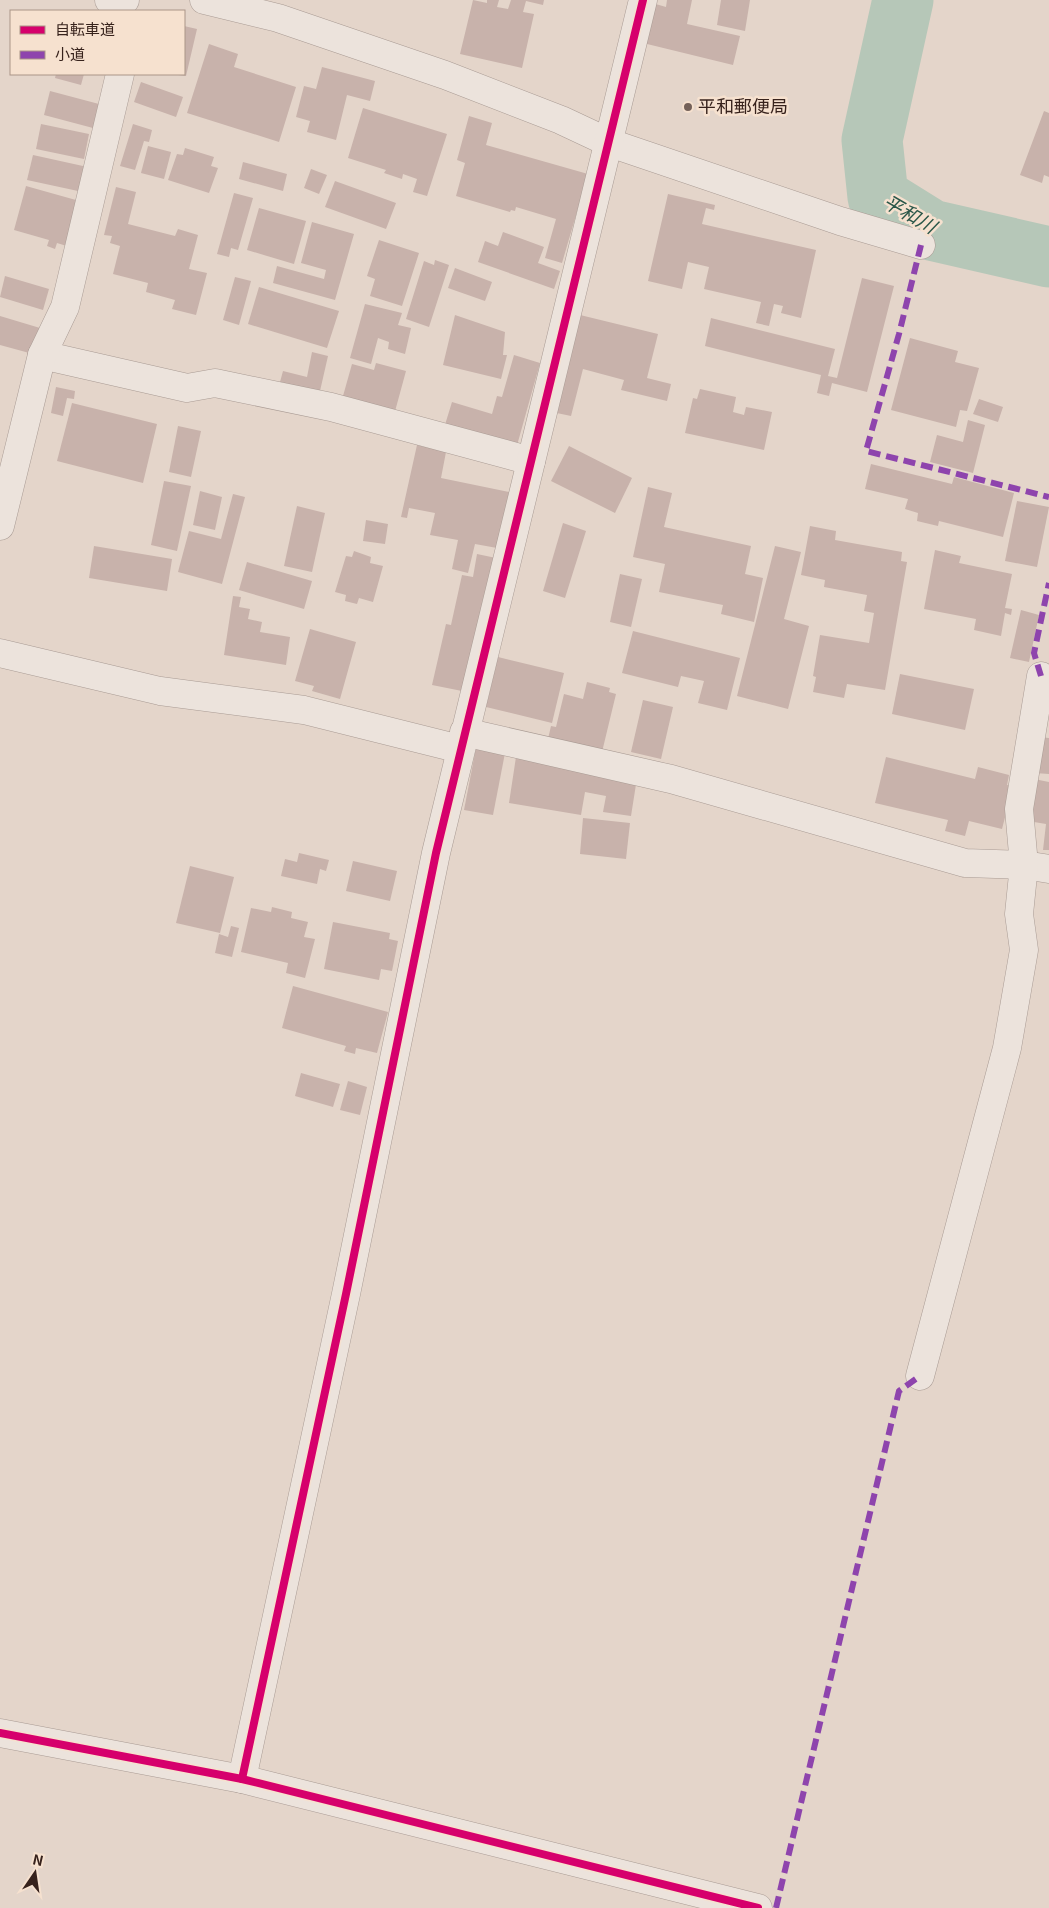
<svg xmlns="http://www.w3.org/2000/svg" width="1049" height="1908" font-family="Georgia,'Noto Sans JP',serif">
<style>
.lines{fill:none;stroke-linecap:round;stroke-linejoin:round}
.river{stroke:#b6c7b8;stroke-width:61}
.building{fill:#c8b2ab}
.street-casing{stroke:#a99b94;stroke-width:29}
.street{stroke:#ece3dc;stroke-width:28}
.quiet{stroke:#8e44ad;stroke-width:6;stroke-dasharray:12 6;stroke-linecap:butt}
.cycleway-casing{stroke:#f6e1cf;stroke-width:11}
.cycleway{stroke:#d6006c;stroke-width:8}
.poi-dot{fill:#746159;stroke:#f6e1cf;stroke-width:2}
.labels{text-anchor:middle;stroke-width:5;stroke-linejoin:round;paint-order:stroke}
.poi-label{font-size:18px;fill:#37221c;stroke:#f6e1cf;text-anchor:start}
.water-label{font-size:19px;font-style:italic;fill:#2b5749;stroke:#f6e1cf}
</style>
<rect width="100%" height="100%" fill="#e4d5ca"/>
<g class="lines">
<!-- river -->
<path class="river" d="M903,0L872,140L878,197L931,230L1049,257"/>
</g>
<!-- building -->
<g class="building">
<path d="M473,0L487,3V0H499L497,7L508,9L511,0H544L543,5L526,1L523,12L534,14L522,68L460,54Z"/>
<path d="M667,0H692L687,24L740,36L733,65L643,43L652,3L666,7Z"/>
<path d="M721,0H750L745,31L717,25Z"/>
<path d="M184,26L197,29L186,76L178,75L184,74Z"/>
<path d="M209,44L238,54L234,67L296,87L279,142L187,113Z"/>
<path d="M322,67L375,81L370,101L347,95L336,140L307,132L310,121L296,117L304,86L316,89Z"/>
<path d="M56,74H84L81,85L55,78Z"/>
<path d="M141,82L183,97L176,117L134,102Z"/>
<path d="M50,91L99,104L93,128L44,115Z"/>
<path d="M363,108L447,134L427,196L413,192L417,179L403,174L402,179L384,173L386,170L348,158Z"/>
<path d="M1044,111L1049,113V177L1044,175L1042,183L1020,175Z"/>
<path d="M469,116L492,123L486,145L588,174L562,263L545,258L556,219L516,207L515,211L511,210L510,212L456,196L465,163L457,160Z"/>
<path d="M41,124L89,134L84,159L36,149Z"/>
<path d="M133,124L152,130L149,142L144,141L135,170L120,166Z"/>
<path d="M148,146L171,152L164,179L141,173Z"/>
<path d="M185,148L214,157L211,166L218,168L209,193L168,180L177,154L183,155Z"/>
<path d="M33,155L92,168L78,191L27,180Z"/>
<path d="M243,162L287,174L283,191L239,179Z"/>
<path d="M311,169L327,175L319,194L304,188Z"/>
<path d="M335,181L396,203L386,229L325,207Z"/>
<path d="M26,186L83,202L70,247L57,243L55,249L47,246L49,240L14,230Z"/>
<path d="M116,187L136,192L128,224L175,236L178,229L198,235L189,269L207,273L196,315L172,309L175,300L146,292L148,283L113,274L120,246L110,243L112,236L104,235Z"/>
<path d="M234,193L253,198L238,250L231,248L229,257L217,254Z"/>
<path d="M668,194L715,205L714,210L706,208L702,224L816,250L801,318L781,313L783,306L774,304L769,326L756,323L761,302L704,289L709,267L688,262L682,289L648,281Z"/>
<path d="M259,208L306,221L294,264L247,250Z"/>
<path d="M312,222L354,234L335,300L273,283L277,266L324,279L326,270L301,263Z"/>
<path d="M503,232L544,247L538,263L560,271L554,289L478,262L485,241L498,246Z"/>
<path d="M379,240L419,253L402,306L370,296L375,279L367,276Z"/>
<path d="M435,260L449,265L429,327L406,319L424,261L434,265Z"/>
<path d="M455,268L492,282L485,301L448,288Z"/>
<path d="M5,276L49,289L43,310L0,297Z"/>
<path d="M235,277L251,281L239,325L223,320Z"/>
<path d="M862,278L894,286L867,392L832,383L829,396L817,393L821,375L705,346L711,318L835,349L828,376L837,378Z"/>
<path d="M259,287L339,311L327,348L248,324Z"/>
<path d="M365,304L402,313L398,325L411,328L405,354L388,349L389,342L378,338L371,364L350,358Z"/>
<path d="M576,314L658,334L647,378L671,384L667,401L621,390L624,380L583,369L571,416L552,412Z"/>
<path d="M455,315L505,332L503,355H507L501,379L443,365Z"/>
<path d="M0,316L40,328L33,354L0,345Z"/>
<path d="M910,338L958,351L955,362L979,368L967,411L960,410L956,427L891,410Z"/>
<path d="M312,352L328,356L320,391L280,382L283,371L307,377Z"/>
<path d="M514,355L540,363L516,449L444,428L452,402L492,414L497,396L502,397Z"/>
<path d="M376,363L406,371L394,415L380,406L343,396L352,364L374,370Z"/>
<path d="M56,387L75,391L74,399L67,398L63,416L51,413Z"/>
<path d="M700,389L736,397L733,412L744,415L746,407L772,412L764,450L685,433L693,398L697,399Z"/>
<path d="M979,399L1003,407L998,422L973,414Z"/>
<path d="M72,403L157,424L143,483L57,461Z"/>
<path d="M968,420L985,425L973,473L930,462L937,435L963,442Z"/>
<path d="M178,426L201,431L191,477L169,472Z"/>
<path d="M417,445L446,452L441,478L509,492L497,548L475,544L468,573L452,569L458,540L430,535L435,513L409,508L407,518L401,517Z"/>
<path d="M569,446L632,478L615,513L551,481Z"/>
<path d="M871,464L952,484L954,477L1014,493L1003,537L939,521L938,526L917,521L918,513L905,509L908,499L865,489Z"/>
<path d="M164,481L191,486L177,551L151,545Z"/>
<path d="M648,487L672,493L664,527L751,546L745,574L763,578L754,622L721,614L723,605L659,592L665,564L633,557Z"/>
<path d="M200,491L222,497L215,530L193,525Z"/>
<path d="M233,494L245,497L222,584L178,572L189,531L221,539Z"/>
<path d="M1017,501L1049,507L1037,567L1005,561Z"/>
<path d="M297,506L325,513L312,572L284,566Z"/>
<path d="M366,520L388,524L385,544L363,541Z"/>
<path d="M563,523L586,531L565,598L543,591Z"/>
<path d="M810,526L836,531L835,540L902,552L901,561L907,562L885,690L847,684L844,698L813,692L816,677L813,676L820,635L869,643L874,613L864,611L867,595L824,587L825,580L801,575Z"/>
<path d="M94,546L172,559L167,591L89,578Z"/>
<path d="M775,546L801,552L784,619L809,626L788,709L737,696Z"/>
<path d="M935,550L961,556L959,563L1012,574L1005,608L1012,609L1011,615L1005,613L1001,636L974,630L976,619L924,609Z"/>
<path d="M354,551L371,557L370,563L383,566L373,602L359,598L357,604L345,601L346,595L335,592L346,556L352,557Z"/>
<path d="M477,554L496,558L467,692L432,685L446,624L451,625L462,575L473,577Z"/>
<path d="M247,562L312,581L304,609L239,590Z"/>
<path d="M620,574L642,579L631,627L610,622Z"/>
<path d="M233,596L241,597L239,607L250,609L248,619L262,622L260,632L290,637L286,665L224,655Z"/>
<path d="M1021,610L1039,615L1029,662L1010,658Z"/>
<path d="M310,629L356,642L340,699L312,691L314,686L295,681Z"/>
<path d="M633,631L740,658L727,710L698,703L704,681L681,676L678,687L622,673Z"/>
<path d="M498,657L564,673L552,723L486,707Z"/>
<path d="M900,674L974,689L965,730L892,714Z"/>
<path d="M587,682L610,688L609,692L616,694L602,752L548,739L551,726L556,727L564,694L583,699Z"/>
<path d="M643,700L673,707L661,759L631,752Z"/>
<path d="M1039,737L1049,738V774L1035,773Z"/>
<path d="M476,748L505,753L493,815L464,810Z"/>
<path d="M516,757L637,778L631,816L603,812L606,796L585,792L581,815L509,803Z"/>
<path d="M886,757L975,779L978,767L1009,775L1007,785L1013,786L1002,829L969,821L965,836L945,831L948,820L875,803Z"/>
<path d="M1034,779L1049,782V850H1043L1046,824L1028,821Z"/>
<path d="M583,818L630,823L626,859L580,854Z"/>
<path d="M299,853L329,860L326,871L320,869L317,884L281,876L285,859L297,862Z"/>
<path d="M353,861L397,871L390,901L346,891Z"/>
<path d="M190,866L234,877L220,933L176,923Z"/>
<path d="M272,907L292,912L291,918L308,922L304,937L315,939L305,978L286,973L288,963L241,952L251,908L271,912Z"/>
<path d="M333,922L390,933L389,939L398,941L392,971L381,969L379,980L324,969Z"/>
<path d="M231,926L239,928L232,957L215,953L219,934L228,937Z"/>
<path d="M293,986L388,1012L377,1053L356,1048L355,1054L344,1051L346,1046L282,1028Z"/>
<path d="M301,1073L340,1084L333,1107L295,1096Z"/>
<path d="M348,1081L367,1087L360,1115L340,1110Z"/>
</g>
<g class="lines">
<defs>
<g id="street">
<path d="M109,0H125"/>
<path d="M204,0L278,18L445,75L561,120L610,143L840,221L921,245"/>
<path d="M42,355L187,388L215,383L331,407L531,461"/>
<path d="M0,526L42,355L65,307L120,74"/>
<path d="M0,653L160,691L304,710L460,749"/>
<path d="M464,732L671,779L965,863L1024,865L1049,869"/>
<path d="M920,1376L1007,1048L1024,950L1019,914L1024,865L1019,809L1041,676"/>
<path d="M0,1733L242,1779L758,1908"/>
<path d="M242,1779L346,1294L436,853L643,0"/>
</g>
</defs>
<!-- street casing -->
<use href="#street" class="street-casing"/>
<!-- street -->
<use href="#street" class="street"/>
<!-- quiet -->
<g class="quiet">
<path d="M921,245L899,334L866,451L1049,497"/>
<path d="M1041,676L1034,653L1049,583"/>
<path d="M776,1908L899,1391L920,1376"/>
</g>
<defs>
<g id="cycleway">
<path d="M0,1733L242,1779L758,1908"/>
<path d="M242,1779L346,1294L436,853L643,0"/>
</g>
</defs>
<!-- cycleway casing -->
<use href="#cycleway" class="cycleway-casing"/>
<!-- cycleway -->
<use href="#cycleway" class="cycleway"/>
</g>
<!-- markers -->
<circle class="poi-dot" cx="688" cy="107" r="5"/>
<g class="labels">
<!-- poi labels -->
<g class="poi-label">
<text x="698" y="113">平和郵便局</text>
</g>
<!-- water labels -->
<g class="water-label">
<text transform="translate(910 214) rotate(30)" y="7">平和川</text>
</g>
</g>
<!-- legend -->
<rect x="10" y="10" width="175" height="65" fill="#f6e1cf" stroke="#aa9587"/>
<rect x="20" y="26" width="25" height="8" fill="#d6006c" stroke="#aa9587"/>
<text x="55" y="35" font-size="15" fill="#37221c">自転車道</text>
<rect x="20" y="51" width="25" height="8" fill="#8e44ad" stroke="#aa9587"/>
<text x="55" y="60" font-size="15" fill="#37221c">小道</text>
<!-- north arrow -->
<g transform="translate(35 1873) rotate(13)" stroke="#f6e1cf" stroke-width="4" paint-order="stroke">
<path d="M0-4L9 19L0 12L-9 19Z" fill="#37221c"/>
<text y="-8" font-size="14" font-weight="bold" text-anchor="middle" fill="#37221c">N</text>
</g>
</svg>
